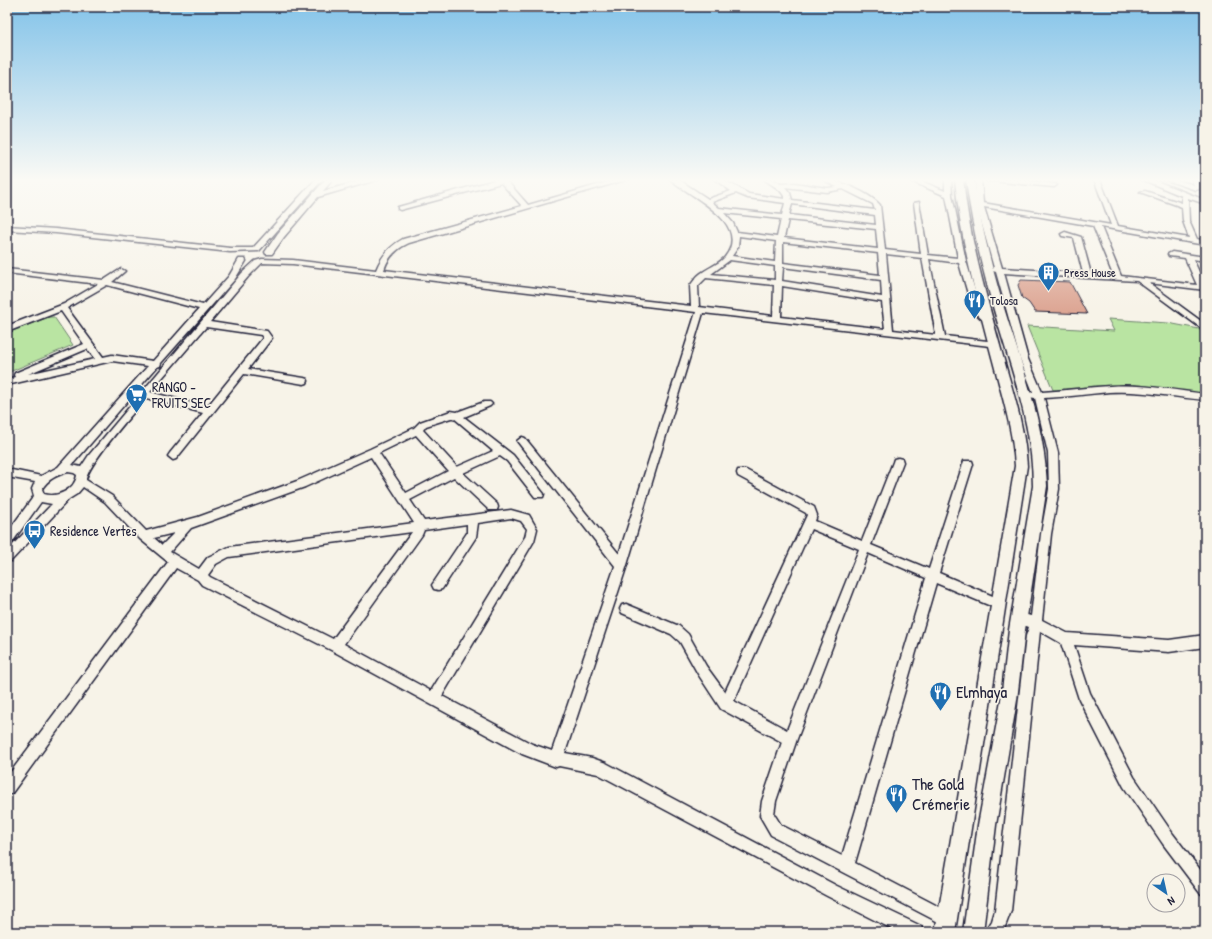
<svg xmlns="http://www.w3.org/2000/svg" width="1212" height="939" font-family="'Patrick Hand',sans-serif">
<style>
.green{fill:#b9e4a2;stroke:#6e836e}
.building{fill:#dda694;stroke:#22223b}
.lines{fill:none;stroke-linecap:round;stroke-linejoin:round}
.minor-casing{stroke:#22223b;stroke-width:3}
.major-casing{stroke:#22223b;stroke-width:3}
.minor{fill:#f7f3e8;fill-rule:evenodd}
.major{fill:#f7f3e8;fill-rule:evenodd}
.labels{text-anchor:middle;stroke-width:3.5;stroke-linejoin:round;paint-order:stroke}
.far-poi-label{font-size:12px;fill:#22223b;stroke:#f7f3e8;text-anchor:start}
.poi-label{font-size:14px;fill:#22223b;stroke:#f7f3e8;text-anchor:start}
.near-poi-label{font-size:17px;fill:#22223b;stroke:#f7f3e8;text-anchor:start}
</style>
<rect width="100%" height="100%" fill="#f7f3e8"/>
<filter id="ink" filterUnits="userSpaceOnUse"><feTurbulence type="fractalNoise" baseFrequency=".025" numOctaves="2"/><feDisplacementMap in="SourceGraphic" scale="8" xChannelSelector="R" yChannelSelector="G"/><feConvolveMatrix kernelMatrix="1 2 1 2 8 2 1 2 1" color-interpolation-filters="sRGB"/></filter>
<g filter="url(#ink)">
<!-- green -->
<g class="green">
<path d="M49,317H54L73,345L7,373V333Z"/>
<path d="M1108,319L1168,323L1199,329L1205,336V394L1147,386L1053,390L1027,326L1114,331Z"/>
</g>
<!-- building -->
<path class="building" d="M1021,280L1070,282L1087,314L1035,312L1029,303L1022,298L1018,285Z"/>
<g class="lines">
<defs>
<g id="minor">
<path d="M316,179H323L259,251L230,252L56,233L7,230V226L56,229L230,248H253Z"/>
<path d="M326,179H333L323,191L368,179H380L318,197L284,237L272,254H266L265,252L278,233Z"/>
<path d="M498,179H511L507,181L528,205L618,179H629L409,243C396,249 388,257 384,270L691,306L690,286C693,282 696,277 700,274C707,268 718,265 725,257C752,222 690,197 670,179H678L708,199L731,191L714,179H722L749,194L785,199C782,188 772,186 764,179H772L781,184L795,183L827,188L837,187L822,179C837,179 870,193 880,205L885,250L921,254L914,203L919,202L928,255L958,258L946,196L906,179H916L945,191V179H951L952,195L966,261L981,310L993,321L992,323H986L973,311L959,263L929,259L945,336L996,342L999,343V347L703,313L627,565L565,753L592,758L606,763L837,886L921,926L923,932H898L827,896L598,774L559,766L556,767L522,754L331,650L202,585L198,580L176,568L12,793L7,795V777L168,562L140,539L105,502L83,487L77,494L69,499L11,561L7,563V551L52,504L41,502L11,544L7,546V533L34,496L32,489L35,482L7,477V469L41,476L58,467L148,366L112,361L7,385V379L15,377L14,375L15,373L84,344L61,311L7,332V326L64,304L98,284L7,273V269L104,280L121,269L125,271L112,282L203,305L229,276L239,259H245L246,261L235,279L161,363L160,366L157,367L72,465L81,467L89,455L242,273L255,261L262,259L293,260L376,270C382,255 390,246 403,239L522,206L501,183L400,210L398,209V207ZM785,187L827,192L843,189L873,204L875,210L792,200L790,193ZM736,193L748,198L785,203L782,215L719,208L712,202ZM792,204L875,215L876,225L789,215ZM724,213L781,219L777,237L737,232L733,223ZM788,220L876,229L878,249L784,238ZM739,236L776,241L775,262L732,256L738,247ZM783,242L878,253L880,275L783,263ZM886,254L922,258L936,335L893,330ZM730,260L775,266V280L711,274ZM262,263L293,264L696,312L619,554L525,438L522,437L517,441L615,566L552,751L532,744L442,696L534,541L537,529L529,515L511,510L424,521L410,500L454,477L489,510H497L498,507L497,504L463,473L500,456L507,461L535,497H543L544,494L513,455L464,417L490,406L492,404L490,402H484L457,412L451,411L420,422L414,428L370,449L297,481L198,517L146,531L112,496L86,480C88,464 133,413 146,398L203,413L170,453L168,456L173,460L176,459L244,374L304,384L307,383L308,381L307,379L304,378L248,369L272,338L267,331L210,322L248,277ZM783,267L881,280L882,297L782,281ZM706,278L774,285L773,316L699,307L698,286ZM107,285L199,309L153,361L112,355L103,357L67,308ZM782,286L882,302L885,329L781,317ZM206,327L261,335L263,338L207,407L150,392ZM87,349L95,359L28,374ZM451,418H454L493,451L457,467L423,430L426,426ZM416,435L448,471L406,493L379,453ZM371,457L414,523L229,547L208,557L199,569L170,552L191,528L305,487ZM68,472L74,473L77,475C75,490 57,498 44,494L42,489C48,479 57,475 68,472ZM511,518L521,521L527,529L525,537L431,691L344,644L422,535L424,530L467,524V533L432,585L434,589L438,590L442,589L476,537L478,523ZM412,532L333,639L210,577L208,575L216,564L229,557ZM174,533L162,545L154,538Z"/>
<path d="M975,179H1011L1056,184L1057,185L1054,187L981,180L983,203L1111,225L1094,179H1100L1118,226L1189,238L1183,221L1182,207L1140,192L1145,191L1182,203V196L1141,179H1151L1205,200V204L1188,198L1189,221L1197,239L1205,241V245L1101,227L1121,276L1197,285L1185,258L1169,256L1168,254L1172,252L1205,257V261L1193,259L1205,285V290L1149,283L1205,324V331L1137,281L1004,273L1028,359L1042,392C1065,391 1087,387 1110,386C1141,384 1174,390 1205,394V400C1174,397 1141,390 1109,392C1087,394 1066,397 1044,398L1058,453L1059,489L1051,534L1042,620L1067,633L1169,640L1205,635V647L1169,652L1074,645L1090,693L1134,777L1173,834L1205,876V896L1200,893L1163,844L1124,787L1079,699L1061,643L1040,631L1011,911L1003,932H985L992,921L995,911L1026,636L1029,627L1015,622L1013,618L1015,614L1019,613L1031,616L1041,534L1049,489L1048,453L1035,398L1029,397L1027,395L1029,393L1033,392L1020,359L996,272L990,270L994,268L977,206L973,204L976,202ZM984,207L1093,226L1113,275L1091,274L1081,237L1065,232L1061,234L1062,236L1074,238L1083,273L1002,268Z"/>
<path d="M1163,179H1174L1194,185L1192,179H1198L1201,188L1196,190Z"/>
<path d="M898,458L902,459L903,462L871,545L929,569L963,464L964,461H972L973,464L939,573L1002,600L1004,604L1002,608L998,609L936,583L855,863L951,913L954,918L951,923L946,926L771,835L760,816L762,801L782,742L721,709L698,674L680,642L671,634L622,613L620,609L622,605L626,604L679,626L688,634L706,666L725,692L807,515L806,513L738,476L737,473L738,470H746L814,507L817,515L815,521L862,541L893,462L894,459ZM811,529L859,549L787,730L734,701ZM868,553L926,578L842,856L781,825L774,814L776,801L797,739Z"/>
</g>
<g id="major">
<path d="M955,179H963C969,239 988,302 1004,360C1014,395 1025,429 1027,466L955,932H935L1015,466C1013,430 1002,396 993,361C978,303 960,240 955,179Z"/>
<path d="M966,179H974C981,229 994,276 1009,324C1026,377 1045,430 1047,486L1025,630L1017,700L996,825L983,932H963L978,825L1001,700L1009,630L1033,486C1033,430 1014,377 998,324C984,276 972,229 966,179Z"/>
</g>
</defs>
<!-- minor casing -->
<use href="#minor" class="minor-casing"/>
<!-- major casing -->
<use href="#major" class="major-casing"/>
<!-- minor -->
<use href="#minor" class="minor"/>
<!-- major -->
<use href="#major" class="major"/>
</g>
</g>
<!-- sky -->
<linearGradient id="sky" x2="0" y2="1"><stop stop-color="#83c3e9"/><stop offset="0.58" stop-color="#fbfaf5"/><stop offset="1" stop-color="#fbfaf5" stop-opacity="0"/></linearGradient>
<rect width="1212" height="311" fill="url(#sky)"/>
<!-- icons -->
<defs>
<symbol id="building-pin" viewBox="-11 -11 22 30"><path d="M0 17L-7.5 6A9.5 9.5 0 1 1 7.5 6Z" fill="#1f6fb2" stroke="#f7f3e8"/><path d="M-4-6H4V6H1V3H-1V6H-4ZM-2.5-4.3h1.7v1.8h-1.7ZM.8-4.3h1.7v1.8H.8ZM-2.5-1h1.7V.8h-1.7ZM.8-1h1.7V.8H.8Z" fill="#fff"/></symbol>
<symbol id="restaurant-pin" viewBox="-11 -11 22 30"><path d="M0 17L-7.5 6A9.5 9.5 0 1 1 7.5 6Z" fill="#1f6fb2" stroke="#f7f3e8"/><path d="M-5-6h1v4h1v-4h1v4h1v-4h1v5L-1.5 .5V6h-2V.5L-5-1ZM5-6V6H3V1.5H1.5Q1.5-4 5-6Z" fill="#fff"/></symbol>
<symbol id="supermarket-pin" viewBox="-11 -11 22 30"><path d="M0 17L-7.5 6A9.5 9.5 0 1 1 7.5 6Z" fill="#1f6fb2" stroke="#f7f3e8"/><path d="M-6-5.5h2.5l.6 2H6L4.5 2H-2.5L-4.4-4H-6ZM-1.5 3.2a1.3 1.3 0 1 0 .1 0ZM3 3.2a1.3 1.3 0 1 0 .1 0Z" fill="#fff"/></symbol>
<symbol id="bus-pin" viewBox="-11 -11 22 30"><path d="M0 17L-7.5 6A9.5 9.5 0 1 1 7.5 6Z" fill="#1f6fb2" stroke="#f7f3e8"/><path d="M-5-6H5V4H4V6H2V4H-2V6H-4V4H-5ZM-3.5-4V0h7V-4ZM-3.5 1.2v1.5H-2V1.2ZM2 1.2v1.5H3.5V1.2Z" fill="#fff"/></symbol>
</defs>
<g fill-rule="evenodd">
<use href="#building-pin" x="1036" y="260" width="25" height="34"/>
<use href="#restaurant-pin" x="962" y="288" width="25" height="34"/>
<use href="#supermarket-pin" x="124" y="382" width="25" height="34"/>
<use href="#bus-pin" x="22" y="518" width="25" height="34"/>
<use href="#restaurant-pin" x="928" y="680" width="25" height="34"/>
<use href="#restaurant-pin" x="884" y="782" width="25" height="34"/>
</g>
<g class="labels">
<!-- far-poi labels -->
<g class="far-poi-label">
<text x="1064" y="277">Press House</text>
<text x="990" y="305">Tolosa</text>
</g>
<!-- poi labels -->
<g class="poi-label">
<text x="152" y="392">RANGO -<tspan x="152" dy="16">FRUITS SEC</tspan></text>
<text x="50" y="536">Residence Vertes</text>
</g>
<!-- near-poi labels -->
<g class="near-poi-label">
<text x="956" y="698">Elmhaya</text>
<text x="912" y="790">The Gold<tspan x="912" dy="20">Crémerie</tspan></text>
</g>
</g>
<!-- margin -->
<rect width="1212" height="939" fill="none" stroke="#f7f3e8" stroke-width="24"/>
<rect x="12" y="12" width="1188" height="915" fill="none" stroke="#22223b" stroke-width="1.5" filter="url(#ink)"/>
<!-- north arrow -->
<g transform="translate(1166 893) rotate(146)"><circle r="19" fill="#f7f3e8" stroke="#a29fa3"/>
<path d="M0-3L7 15L0 10L-7 15Z" fill="#1f6fb2"/>
<text y="-6" font-size="11" font-weight="bold" text-anchor="middle" fill="#22223b">N</text>
</g>
</svg>
